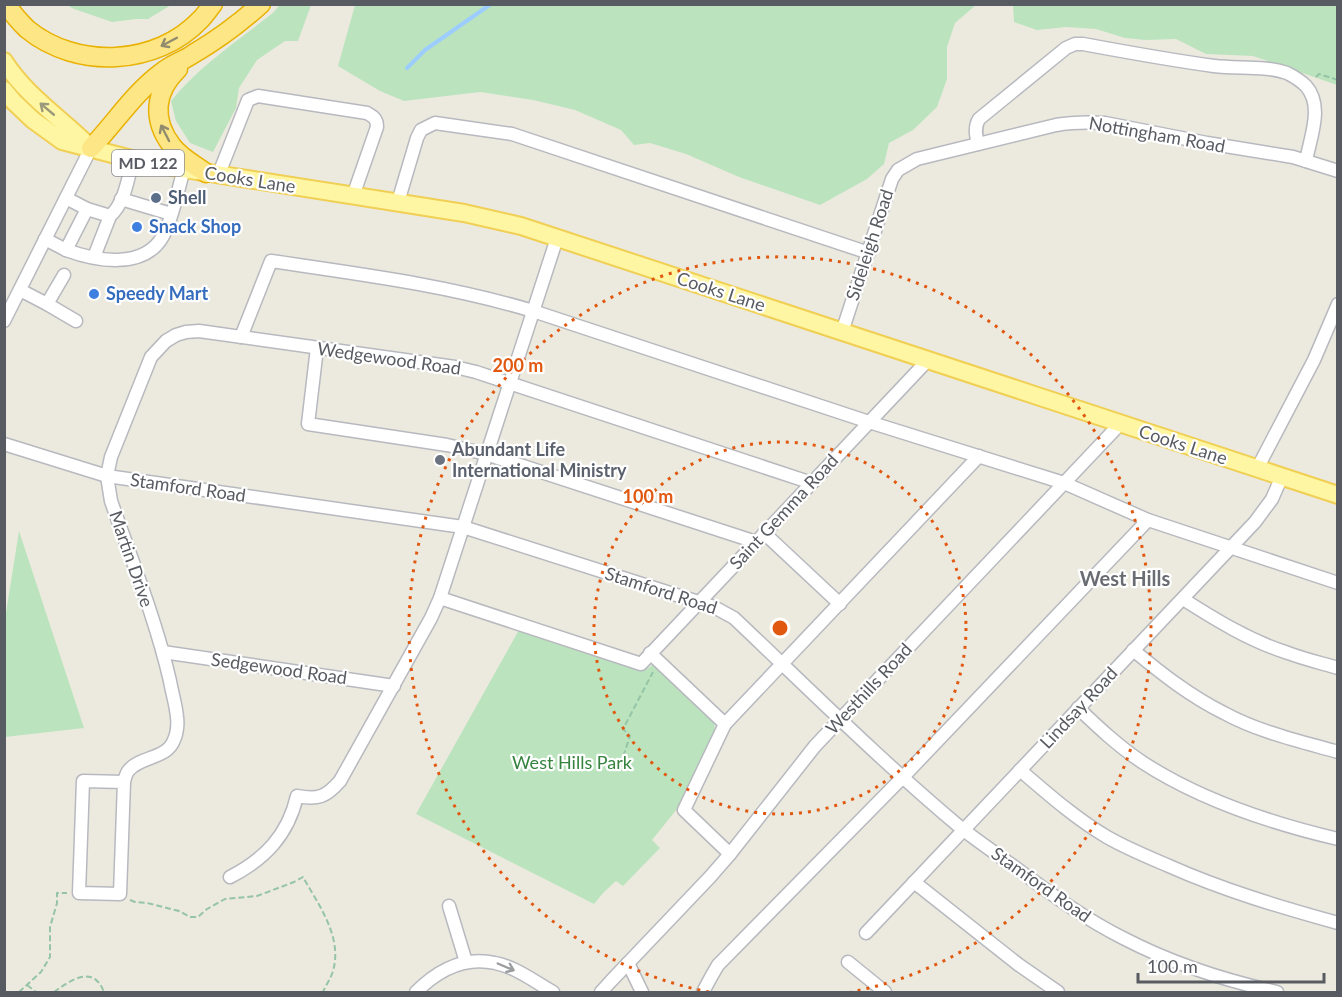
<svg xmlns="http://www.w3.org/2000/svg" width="1342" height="997" font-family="Lato,sans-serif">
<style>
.green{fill:#bbe4be}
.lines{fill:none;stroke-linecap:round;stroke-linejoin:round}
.stream{stroke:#9dcdfe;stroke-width:4}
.minor-casing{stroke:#b7b9bf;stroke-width:15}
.major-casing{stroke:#f0cf54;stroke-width:20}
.highway-casing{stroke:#e9b101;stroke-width:21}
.path{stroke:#95c4a6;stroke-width:2;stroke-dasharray:6 3;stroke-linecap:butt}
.minor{stroke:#fff;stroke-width:12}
.major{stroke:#fef6a2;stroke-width:16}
.highway{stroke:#fce686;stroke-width:18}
.oneway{stroke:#918c6e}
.oneway2{stroke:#9a997b}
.oneway3{stroke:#9b9da0}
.ring{fill:none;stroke:#e15910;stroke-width:3;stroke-dasharray:3 6}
.service-dot{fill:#5c6f8a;stroke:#fff;stroke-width:2}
.shop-dot{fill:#3f7fe0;stroke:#fff;stroke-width:2}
.worship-dot{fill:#6b7280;stroke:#fff;stroke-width:2}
.labels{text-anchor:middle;stroke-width:4.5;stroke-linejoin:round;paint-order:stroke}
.shield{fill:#fff;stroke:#8a8c90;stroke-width:1.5}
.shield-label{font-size:16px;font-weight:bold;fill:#585b61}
.street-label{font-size:18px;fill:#585b61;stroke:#fff}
.service-label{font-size:18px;font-weight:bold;fill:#4e5e75;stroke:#fff;text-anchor:start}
.shop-label{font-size:18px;font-weight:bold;fill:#366cbe;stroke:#fff;text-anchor:start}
.worship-label{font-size:18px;font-weight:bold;fill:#5b616d;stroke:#fff;text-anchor:start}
.park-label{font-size:18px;fill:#35833e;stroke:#fff}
.neighbourhood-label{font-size:20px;font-weight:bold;fill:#696d73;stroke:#fff}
.centre{fill:#e15910;stroke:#fff;stroke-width:3}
.ring-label{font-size:18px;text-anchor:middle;font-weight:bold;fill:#e15910;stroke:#fff;stroke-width:4.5;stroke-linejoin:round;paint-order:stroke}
</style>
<rect width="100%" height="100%" fill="#eceadf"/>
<!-- green -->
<g class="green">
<path d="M280,4L311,5L298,41H285L257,60L239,88L236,108L213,152L190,143L176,121L171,101C199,66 239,40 274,12Z"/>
<path d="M67,5H171L148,19H136L112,22L74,9Z"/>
<path d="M355,5V4L976,5L955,23L947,47V79L937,107L913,130L889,143L884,164L867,179L820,205L739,177L686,154L650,143L634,145L621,130L575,110L533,100L480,92L404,101L380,91L338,66Z"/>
<path d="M1013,5H1337V85L1253,56L1206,54L1176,39L1146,40L1125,38L1096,29L1066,27L1037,30L1014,22Z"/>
<path d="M19,531L84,728L5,737V619Z"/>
<path d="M520,628L645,670L654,664L714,721L715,730L677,809L652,840L660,848L623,886L616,881L603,893L594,904L416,814Z"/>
</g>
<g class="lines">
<!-- stream -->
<path class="stream" d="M407,68L425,50L491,4"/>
<defs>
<g id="minor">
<path d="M978,144C976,136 974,127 979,119L1066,48L1075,44H1083C1126,52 1170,60 1214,66C1238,69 1264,65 1287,73C1293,76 1301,81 1306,86C1324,106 1310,138 1306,161"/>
<path d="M218,176L248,100L258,96L367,113C374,117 377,119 377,127L353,196"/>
<path d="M121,199L171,214"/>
<path d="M398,202L417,138L421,130L435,123L512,134L869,253"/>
<path d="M87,209L110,216L94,257"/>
<path d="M110,216C125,203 128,178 133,159"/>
<path d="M45,239L66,250L87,209L66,198"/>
<path d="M66,250C96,261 144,270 163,236C173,218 178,189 184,169"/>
<path d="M20,290L47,304L64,275"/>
<path d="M47,304L76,321"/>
<path d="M4,321L91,148"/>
<path d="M842,332L892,179L898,170L917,159L1056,125C1073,122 1088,122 1105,123L1207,143L1293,157L1338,171"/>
<path d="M241,337L271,261C359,274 447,285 533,311L869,422L1064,483L1148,520L1338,583"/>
<path d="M317,348L308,424L447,445L486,454L756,542"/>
<path d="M4,444L107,476L463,527L714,607L734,618C809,689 882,762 961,828C979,842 998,855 1016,868C1051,894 1085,919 1123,938C1171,963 1223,980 1277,992"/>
<path d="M1257,469L1314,360L1338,304"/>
<path d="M764,533L840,604"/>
<path d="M440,598L641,664L928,360"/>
<path d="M1183,599C1216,620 1250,641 1288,653C1304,659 1321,663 1338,668"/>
<path d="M1133,650C1162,674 1190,696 1224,713C1259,732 1299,741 1338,752"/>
<path d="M163,652L394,686"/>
<path d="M650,653L725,724"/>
<path d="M1078,708C1098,727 1118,746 1142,762C1200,800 1270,823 1338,839"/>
<path d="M1020,770C1048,794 1075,818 1107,837C1126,848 1148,857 1169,866C1223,890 1280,907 1338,923"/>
<path d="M124,782L83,781L79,893L120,894L124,782C125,778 126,773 129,770C141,756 167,759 174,740C177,734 178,724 177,717C176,705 172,693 170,681C156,620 132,561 111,501L107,476L111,457L151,357L166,341L176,335L186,332L199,331L455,367L476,372L812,483"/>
<path d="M730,854L684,810L725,724L979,456"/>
<path d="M230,877C265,859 288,835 297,796C318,800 326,797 340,781L431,618L440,598L557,238"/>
<path d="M914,882L1019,965L1058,992"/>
<path d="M449,906L466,962"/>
<path d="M866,933L1255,522L1272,499L1282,476"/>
<path d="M848,962L885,992"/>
<path d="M628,963L642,992"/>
<path d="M416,992C437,971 464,956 495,963C516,967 535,982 553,992"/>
<path d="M601,992L611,981L710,877L730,854L815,746L1120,424"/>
<path d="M703,992L711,977L718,965L903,777L1148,520"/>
</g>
<g id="major">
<path d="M4,61C26,96 61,118 90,147"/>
<path d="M4,90L14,102L33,120L62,141L143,162L184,169L464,213L521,226L1338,495"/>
</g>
<g id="highway">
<path d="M6,4C12,13 19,21 27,29C77,70 157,66 201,19C205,15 209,9 213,4"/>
<path d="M178,69C154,92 152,120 172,146C180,157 195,165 206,173"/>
<path d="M91,148C115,123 133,94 161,73C170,65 183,61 193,54C217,40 240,23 261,4"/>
</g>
</defs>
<!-- minor casing -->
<use href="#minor" class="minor-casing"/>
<!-- major casing -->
<use href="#major" class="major-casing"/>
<!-- highway casing -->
<use href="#highway" class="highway-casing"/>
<!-- path -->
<g class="path">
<path d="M1316,77L1319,74L1338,80"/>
<path d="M625,756L624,754L630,736L623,729L653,672"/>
<path d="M130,900L135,902L147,903L179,911L190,917H198L207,909L225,899L257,896L294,882L303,877C318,904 343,937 333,971C331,978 326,985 323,992"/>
<path d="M27,985L36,992"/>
<path d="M19,992L41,972L50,957V927L57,903V893H67"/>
<path d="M54,992C71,980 93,964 104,992"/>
</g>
<!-- minor -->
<use href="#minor" class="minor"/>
<!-- major -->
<use href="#major" class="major"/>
<!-- highway -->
<use href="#highway" class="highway"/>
</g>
<!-- one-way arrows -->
<defs><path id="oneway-shaft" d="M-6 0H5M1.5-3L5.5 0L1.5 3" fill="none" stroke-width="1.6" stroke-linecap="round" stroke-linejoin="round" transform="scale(1.5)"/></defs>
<g class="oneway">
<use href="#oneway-shaft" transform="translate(169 42) rotate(152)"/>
<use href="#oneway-shaft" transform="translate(165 133) rotate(-117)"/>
</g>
<use class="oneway2" href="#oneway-shaft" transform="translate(47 109) rotate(-140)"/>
<use class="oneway3" href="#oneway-shaft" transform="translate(506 967) rotate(23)"/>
<!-- distance rings -->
<g class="ring">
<circle cx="780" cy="628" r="186"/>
<path d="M709 992A371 371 0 1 1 851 992"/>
</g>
<!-- markers -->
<circle class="service-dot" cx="156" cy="198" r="6"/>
<g class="shop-dot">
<circle cx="137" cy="227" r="6"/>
<circle cx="94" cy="294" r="6"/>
</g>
<circle class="worship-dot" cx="440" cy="460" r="6"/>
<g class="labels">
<!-- shield labels -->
<rect class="shield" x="112" y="150" width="72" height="26" rx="4.5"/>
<g class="shield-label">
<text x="148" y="169">MD 122</text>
</g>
<!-- street labels -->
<g class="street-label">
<text transform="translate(1157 135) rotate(10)" y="6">Nottingham Road</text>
<text transform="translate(250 180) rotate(9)" y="6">Cooks Lane</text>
<text transform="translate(870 245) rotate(-72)" y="6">Sideleigh Road</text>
<text transform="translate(721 292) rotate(18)" y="6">Cooks Lane</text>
<text transform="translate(389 359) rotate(8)" y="6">Wedgewood Road</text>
<text transform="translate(1183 445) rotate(18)" y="6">Cooks Lane</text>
<text transform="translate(188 488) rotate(8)" y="6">Stamford Road</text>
<text transform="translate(784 512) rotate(-47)" y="6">Saint Gemma Road</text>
<text transform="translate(131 559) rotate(71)" y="6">Martin Drive</text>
<text transform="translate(661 591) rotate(18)" y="6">Stamford Road</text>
<text transform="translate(279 669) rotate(8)" y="6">Sedgewood Road</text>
<text transform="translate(869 689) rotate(-47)" y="6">Westhills Road</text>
<text transform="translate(1079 708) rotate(-47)" y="6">Lindsay Road</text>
<text transform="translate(1041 885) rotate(35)" y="6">Stamford Road</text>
</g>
<!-- service labels -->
<g class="service-label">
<text x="168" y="204">Shell</text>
</g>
<!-- shop labels -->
<g class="shop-label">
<text x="149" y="233">Snack Shop</text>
<text x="106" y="300">Speedy Mart</text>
</g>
<!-- worship labels -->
<g class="worship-label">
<text x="452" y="456">Abundant Life<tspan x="452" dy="21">International Ministry</tspan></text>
</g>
<!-- park labels -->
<g class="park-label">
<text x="572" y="769">West Hills Park</text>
</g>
<!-- neighbourhood labels -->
<g class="neighbourhood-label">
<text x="1125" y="586">West Hills</text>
</g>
</g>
<circle cx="780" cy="628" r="9" class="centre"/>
<g class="ring-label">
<text x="518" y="372">200 m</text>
<text x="648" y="503">100 m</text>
</g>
<!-- border -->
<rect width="1342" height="997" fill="none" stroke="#585b61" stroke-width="12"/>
<!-- scale -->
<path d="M1138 973v9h186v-9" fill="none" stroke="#585b61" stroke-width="3"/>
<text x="1147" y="973" font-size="18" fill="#585b61" stroke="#ffffff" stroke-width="4.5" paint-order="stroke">100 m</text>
</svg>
